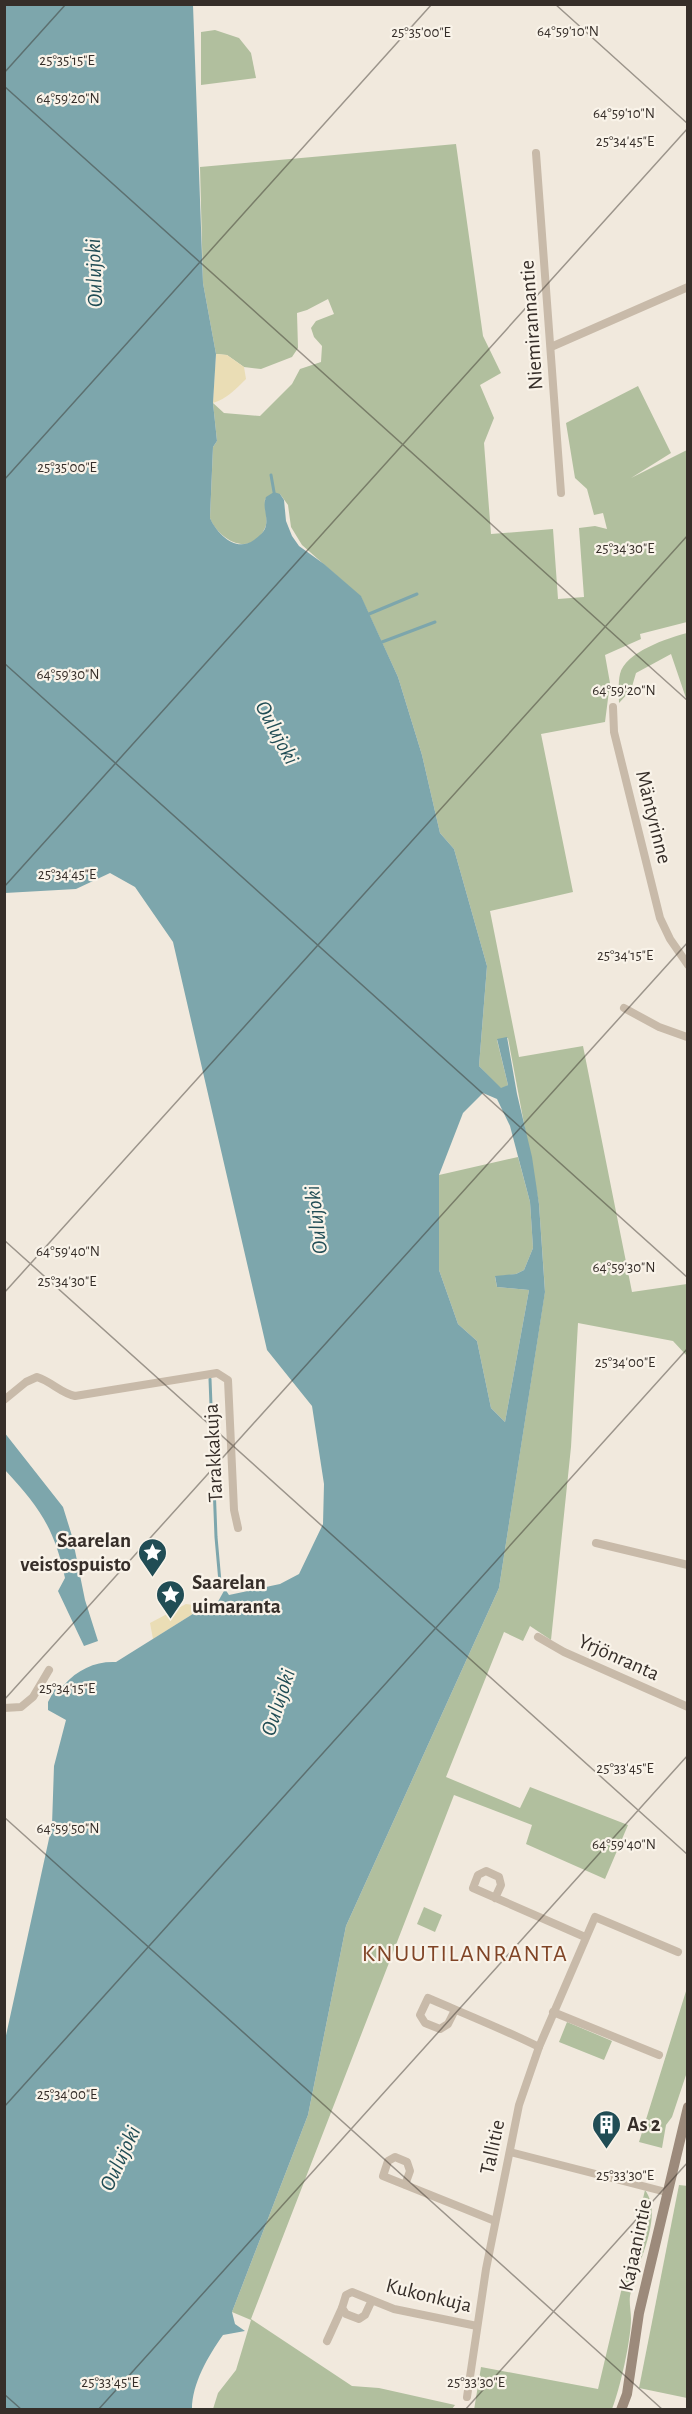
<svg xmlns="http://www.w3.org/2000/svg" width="692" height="2414" font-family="'Alegreya Sans',sans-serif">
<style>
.green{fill:#b1bf9e}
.sand{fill:#eaddb5}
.water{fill:#7da6ac;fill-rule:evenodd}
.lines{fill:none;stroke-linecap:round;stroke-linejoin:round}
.stream{stroke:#7da6ac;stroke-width:3}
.street{stroke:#c8baa9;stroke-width:8}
.secondary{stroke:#9c8a7b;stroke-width:10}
.ticks{fill:none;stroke:#362e29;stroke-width:1.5;stroke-opacity:0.45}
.labels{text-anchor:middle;stroke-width:4.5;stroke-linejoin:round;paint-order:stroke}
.street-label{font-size:21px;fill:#362e29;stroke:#f9f3e9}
.poi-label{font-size:21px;font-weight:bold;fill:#362e29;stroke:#f9f3e9;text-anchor:start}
.water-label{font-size:22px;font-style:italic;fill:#214d55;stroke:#f9f3e9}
.quarter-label{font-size:24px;letter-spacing:1.5px;fill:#804426;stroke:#f9f3e9}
.ticks-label{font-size:15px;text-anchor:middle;fill:#362e29;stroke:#f9f3e9;stroke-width:4.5;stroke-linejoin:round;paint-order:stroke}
</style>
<rect width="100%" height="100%" fill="#f1e9dd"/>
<!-- green -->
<g class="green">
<path d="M215,30L239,38L251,53L256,78L201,85V32Z"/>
<path d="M456,144L483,336L501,373L480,385L494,418L484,443L491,534L553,529L558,599L584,597L579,528L595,526L607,529L603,513L594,515L587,489L575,478L566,423L638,386L671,453L631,478L687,450V622L640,634L641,639L605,655L610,683L605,722L541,734L573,892L490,911L519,1057L583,1046L632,1292L687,1284V1356L673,1341L578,1323L571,1447L551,1640L530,1626L523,1641L504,1632L446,1777L520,1808L530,1787L628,1825L605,1879L526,1844L532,1825L454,1795L251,2319L352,2386L379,2388L455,2405L452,2409H213L218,2393L236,2370L251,2320L232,2312L308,2115L346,1926L499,1588L545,1291L539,1204L508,1038L497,1040L508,1085L501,1089L479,1066L487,966L454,849L440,833L422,755L398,677L361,597L302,545L291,527L288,505L280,494L265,499C264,508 269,520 265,528C252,558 219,541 210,518L213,447L217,441L213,403L224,413L260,416L292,384L300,369L321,362L322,346L314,337L311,328L316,321L334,314L328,299L307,310L297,313L298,348L292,357L261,369L244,367L227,355L216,354L203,283L200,167Z"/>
<path d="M687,633V701L671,654L636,673L631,690L619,703C619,694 618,682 620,674C625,652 668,638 687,633Z"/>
<path d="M518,1157L530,1202L533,1248L524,1270L516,1274L495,1277L497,1287L529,1290L505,1422L491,1408L477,1341L458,1324L439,1270V1175Z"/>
<path d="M424,1907L442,1915L435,1932L417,1924Z"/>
<path d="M687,1988V2072L672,2117L666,2125L662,2148L639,2142Z"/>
<path d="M567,2022L612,2041L604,2060L559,2042Z"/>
<path d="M679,2185L688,2186L687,2398L639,2388Z"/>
<path d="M645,2190C665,2217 635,2266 630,2296C629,2303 631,2311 631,2319C631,2340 620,2389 612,2409L474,2410L481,2367L598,2389Z"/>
</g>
<!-- sand -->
<g class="sand">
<path d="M216,354L227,355L244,367L246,379C234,391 226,399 213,403Z"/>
<path d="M186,1604L193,1605L196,1612L153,1639L150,1623Z"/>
</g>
<!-- water -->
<g class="water">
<path d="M5,4L193,5L203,283L216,354L213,403L217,441L213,447L210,518C217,534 236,553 254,540C259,536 265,532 266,525C268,516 262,507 266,497L274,492L280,494L284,500L286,521L292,536L299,546L324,564L361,596L398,677L422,755L440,833L454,849L487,966L479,1066L501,1088L508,1085L497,1039L507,1037L517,1094L532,1157L539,1204L545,1292L499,1588L346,1926L308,2115L232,2312L235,2324L245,2331L223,2335C208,2356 192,2384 192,2409H5V2040L52,1825L54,1766L66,1720L48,1710V1702L57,1685H64C78,1669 96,1661 116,1662L196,1612L204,1613L215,1607L225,1589L229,1595L280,1584L299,1574L323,1524L324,1484L312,1406L267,1350L173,942L135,887L110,873L76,889L5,893ZM483,1093L497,1099L510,1126L530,1202L533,1248L524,1270L516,1274L495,1276L497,1287L529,1290L505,1422L491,1408L477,1341L458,1324L439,1270V1175L463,1113Z"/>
<path d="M4,1432L63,1507L72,1536L85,1600L98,1641L84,1646L58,1591L65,1578C54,1527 39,1507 5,1470Z"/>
</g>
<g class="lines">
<!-- stream -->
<g class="stream">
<path d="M271,475L274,492"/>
<path d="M369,614L417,594"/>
<path d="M382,642L435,622"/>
<path d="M210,1379L216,1537L220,1582L225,1589"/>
</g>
<!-- street -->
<g class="street">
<path d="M536,153L561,493"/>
<path d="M551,347L688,287"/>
<path d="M613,707L614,732L660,918L670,939L688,965"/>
<path d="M624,1008L659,1027L687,1037"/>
<path d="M4,1400L26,1382L37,1377C52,1382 61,1393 75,1396L217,1373L228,1380L234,1510L238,1528"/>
<path d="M596,1543L688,1565"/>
<path d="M538,1637L564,1652L688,1707"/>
<path d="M4,1708L21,1707L33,1697L49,1670"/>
<path d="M495,1898L501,1885L499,1877L486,1871L478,1875L473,1888L585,1937"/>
<path d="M455,2010L448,2024L440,2029L425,2023L420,2015L428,1998C465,2014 503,2029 539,2047"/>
<path d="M553,2012L659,2055"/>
<path d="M510,2152L666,2192"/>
<path d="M405,2185L410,2171L407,2162L395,2157L388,2161L383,2176L495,2221"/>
<path d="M372,2300L365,2315L359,2319L346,2314L342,2308L346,2295L352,2292L394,2309L477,2326"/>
<path d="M327,2341L342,2308"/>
<path d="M467,2397L486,2269L519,2105L539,2047L595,1917L678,1952"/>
</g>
<!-- secondary -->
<path class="secondary" d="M621,2410L627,2394L639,2313L688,2107"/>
</g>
<!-- ticks -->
<path class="ticks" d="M555,4L688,124M4,73L66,4M4,86L688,701M4,480L432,4M4,663L688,1278M4,887L688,128M4,1240L688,1855M4,1293L688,535M4,1700L688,942M4,1817L663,2410M4,2107L688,1348M4,2394L22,2410M98,2410L688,1755M465,2410L688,2162"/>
<!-- icons -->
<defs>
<symbol id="sight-pin" viewBox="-11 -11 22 30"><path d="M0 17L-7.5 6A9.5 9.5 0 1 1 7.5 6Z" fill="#214d55" stroke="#f9f3e9"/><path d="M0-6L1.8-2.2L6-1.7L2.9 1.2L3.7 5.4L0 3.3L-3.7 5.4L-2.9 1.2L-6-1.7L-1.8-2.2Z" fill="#fff"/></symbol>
<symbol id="building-pin" viewBox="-11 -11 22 30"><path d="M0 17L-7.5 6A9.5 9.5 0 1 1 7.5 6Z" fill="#214d55" stroke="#f9f3e9"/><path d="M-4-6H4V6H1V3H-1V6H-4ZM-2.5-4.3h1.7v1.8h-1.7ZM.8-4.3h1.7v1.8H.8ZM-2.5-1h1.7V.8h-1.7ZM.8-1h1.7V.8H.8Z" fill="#fff"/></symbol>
</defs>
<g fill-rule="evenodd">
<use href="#sight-pin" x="136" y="1536" width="33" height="45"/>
<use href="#sight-pin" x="154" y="1578" width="33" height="45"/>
<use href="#building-pin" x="590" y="2108" width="33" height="45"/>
</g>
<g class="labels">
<!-- street labels -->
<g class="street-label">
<text transform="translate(531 325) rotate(-94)" y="7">Niemirannantie</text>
<text transform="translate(654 817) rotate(76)" y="7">Mäntyrinne</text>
<text transform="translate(213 1453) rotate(-93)" y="7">Tarakkakuja</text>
<text transform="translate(619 1657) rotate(24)" y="7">Yrjönranta</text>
<text transform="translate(492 2147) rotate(-78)" y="7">Tallitie</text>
<text transform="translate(635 2245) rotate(-78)" y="7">Kajaanintie</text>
<text transform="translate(429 2295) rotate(14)" y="7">Kukonkuja</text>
</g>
<!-- poi labels -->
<g class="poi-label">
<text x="131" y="1547" text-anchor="end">Saarelan<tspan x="131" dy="24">veistospuisto</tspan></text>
<text x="192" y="1589">Saarelan<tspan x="192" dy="24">uimaranta</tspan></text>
<text x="627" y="2131">As 2</text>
</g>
<!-- water labels -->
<g class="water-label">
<text transform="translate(93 273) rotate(-92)" y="8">Oulujoki</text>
<text transform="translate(278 732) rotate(62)" y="8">Oulujoki</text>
<text transform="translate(315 1220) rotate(-97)" y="8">Oulujoki</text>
<text transform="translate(277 1702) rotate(-72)" y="8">Oulujoki</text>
<text transform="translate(119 2158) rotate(-65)" y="8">Oulujoki</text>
</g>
<!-- quarter labels -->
<g class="quarter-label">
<text x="465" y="1961">KNUUTILANRANTA</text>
</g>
</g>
<g class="ticks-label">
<text x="568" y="36">64°59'10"N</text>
<text x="421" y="37">25°35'00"E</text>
<text x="67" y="65">25°35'15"E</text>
<text x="68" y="103">64°59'20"N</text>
<text x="624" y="118">64°59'10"N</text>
<text x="625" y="146">25°34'45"E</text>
<text x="67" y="472">25°35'00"E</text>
<text x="625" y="553">25°34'30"E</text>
<text x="68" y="679">64°59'30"N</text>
<text x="624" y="695">64°59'20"N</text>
<text x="67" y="879">25°34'45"E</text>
<text x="625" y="960">25°34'15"E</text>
<text x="68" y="1256">64°59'40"N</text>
<text x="624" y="1272">64°59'30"N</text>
<text x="67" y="1286">25°34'30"E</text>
<text x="625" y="1367">25°34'00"E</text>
<text x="67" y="1693">25°34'15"E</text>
<text x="625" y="1773">25°33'45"E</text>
<text x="68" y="1833">64°59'50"N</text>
<text x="624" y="1849">64°59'40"N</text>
<text x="67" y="2099">25°34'00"E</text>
<text x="625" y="2180">25°33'30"E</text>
<text x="110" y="2387">25°33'45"E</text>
<text x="476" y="2387">25°33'30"E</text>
</g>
<!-- border -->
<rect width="692" height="2414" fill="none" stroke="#362e29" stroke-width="12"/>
</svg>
